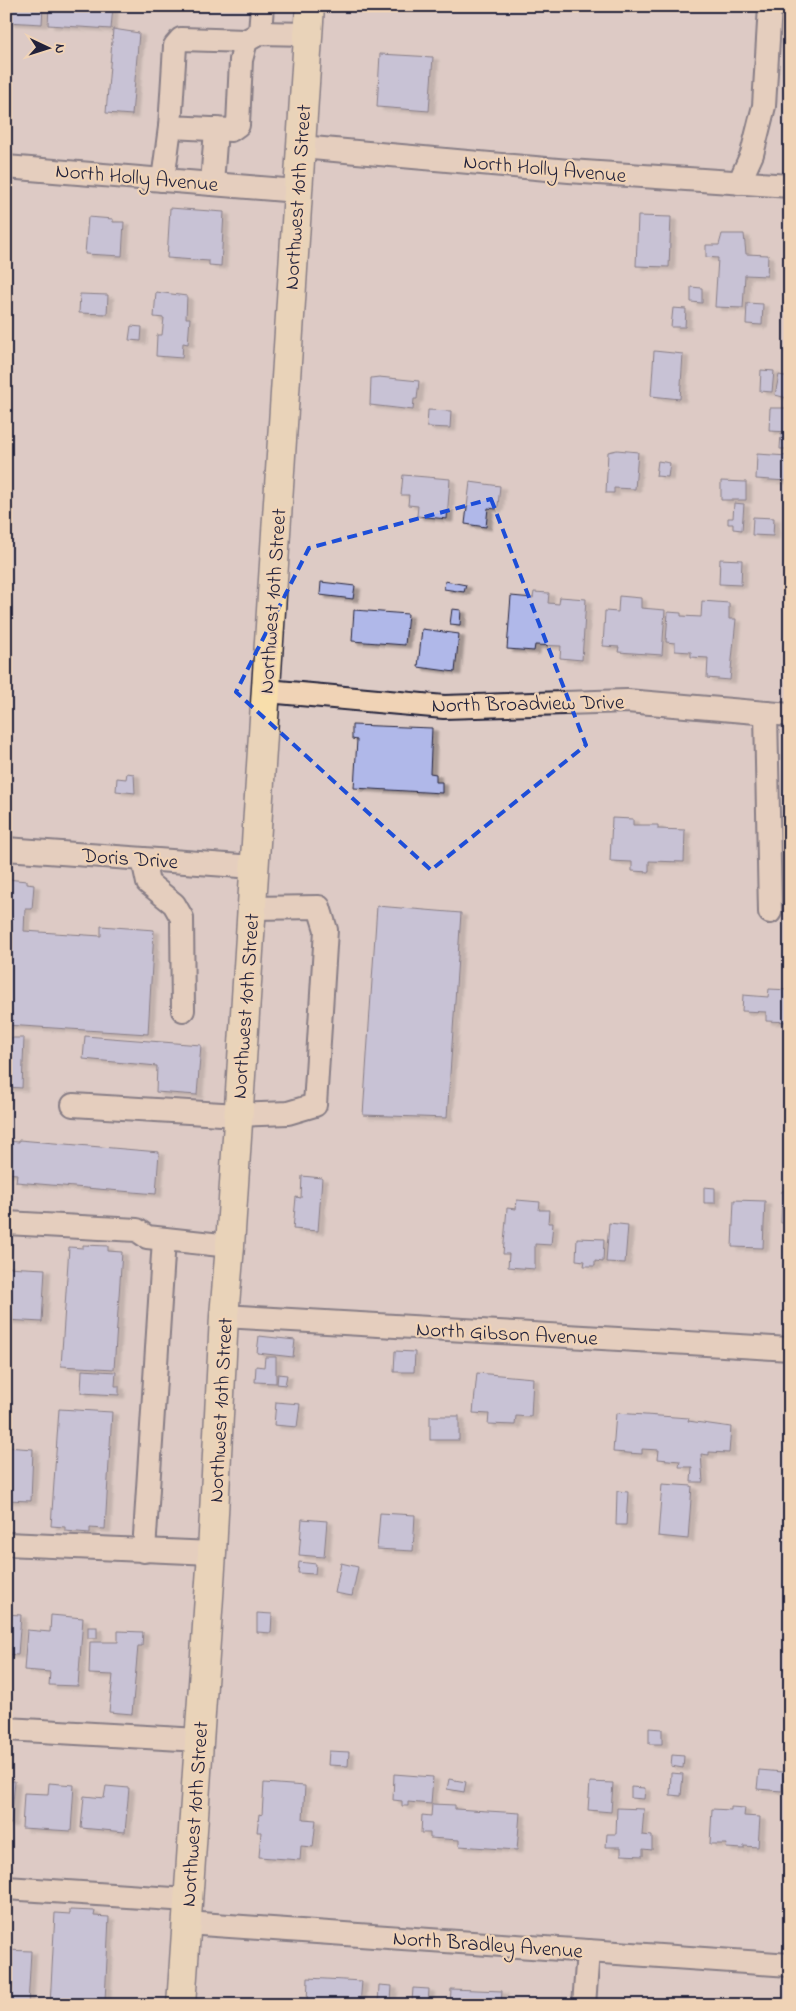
<svg xmlns="http://www.w3.org/2000/svg" width="796" height="2011" font-family="'Indie Flower',sans-serif">
<style>
.building{fill:#b0b8e9;stroke:#22223b;filter:url(#shadow)}
.lines{fill:none;stroke-linecap:round;stroke-linejoin:round}
.minor-casing{stroke:#22223b;stroke-width:26}
.major-casing{stroke:#22223b;stroke-width:31}
.minor{stroke:#f0d3b6;stroke-width:22}
.major{stroke:#f8deab;stroke-width:28}
.marked{fill:none;stroke:#1d4ed8;stroke-width:4;stroke-dasharray:10 6;stroke-linejoin:round}
.labels{text-anchor:middle;stroke-width:4.5;stroke-linejoin:round;paint-order:stroke}
.street-label{font-size:21px;fill:#22223b;stroke:#f0d3b6}
</style>
<defs>
<filter id="shadow"><feDropShadow dx="5.5" dy="3" stdDeviation="1" flood-color="#0004"/></filter>
</defs>
<rect width="100%" height="100%" fill="#ddcbc5"/>
<filter id="ink" filterUnits="userSpaceOnUse"><feTurbulence type="fractalNoise" baseFrequency=".02" numOctaves="2"/><feDisplacementMap in="SourceGraphic" scale="10" xChannelSelector="R" yChannelSelector="G"/><feConvolveMatrix kernelMatrix="1 2 1 2 8 2 1 2 1" color-interpolation-filters="sRGB"/></filter>
<g filter="url(#ink)">
<!-- building -->
<g class="building">
<path d="M6,6H43L42,24L6,22Z"/>
<path d="M49,6H113L111,29L48,25Z"/>
<path d="M113,29L139,33L132,115L106,113Z"/>
<path d="M380,54L433,57L429,111L377,107Z"/>
<path d="M170,208L224,212L221,266L209,265V261L167,258Z"/>
<path d="M638,216L671,217L669,267L636,266Z"/>
<path d="M88,217L113,219V222H124L122,256L85,254Z"/>
<path d="M722,234H744L746,254L768,255L767,276L745,275L743,308L715,307L718,258L706,257V245H719Z"/>
<path d="M691,287L702,288V303L691,302Z"/>
<path d="M156,292L187,296L186,318H190L188,344L183,343L182,358L156,356L157,335H162L164,318L154,317Z"/>
<path d="M80,294L108,295L107,314L79,313Z"/>
<path d="M747,303L763,304L762,325L746,324Z"/>
<path d="M673,308L686,309L685,327H671Z"/>
<path d="M131,326L142,327L141,341L129,340Z"/>
<path d="M654,351L683,354L680,399L651,396Z"/>
<path d="M761,370L774,371L772,392L760,391Z"/>
<path d="M779,375L790,377L787,398L775,395Z"/>
<path d="M379,377L419,381L417,399H414L413,410L370,405L371,378Z"/>
<path d="M770,408H790V432L769,431Z"/>
<path d="M428,410L451,411L450,428L427,427Z"/>
<path d="M781,434H790V449H780Z"/>
<path d="M617,450L638,452L635,489L614,488V493H606L608,452Z"/>
<path d="M757,454L788,456L790,469H788L787,481L756,479Z"/>
<path d="M658,461L670,463L668,477L656,476Z"/>
<path d="M403,475L450,479L447,519L417,516L418,506L408,505L409,495H401Z"/>
<path d="M721,481L746,482V500H721Z"/>
<path d="M470,482L500,486L498,506L496,509L488,508L486,527L465,524Z"/>
<path d="M734,503L744,504L742,530L733,529V524H728V518H733Z"/>
<path d="M753,517L774,518L773,536L752,535Z"/>
<path d="M720,559L742,560L741,585L719,584Z"/>
<path d="M445,581L466,585L464,592L444,589Z"/>
<path d="M321,582L355,586L353,599L320,595Z"/>
<path d="M534,592L549,593L548,603L559,604L560,597L586,599L582,660L560,658L561,646L535,645L534,651L507,649L511,596L533,598Z"/>
<path d="M619,596L641,598V608L665,610L662,655L618,652L619,647L603,646L605,611L618,612Z"/>
<path d="M702,601L729,603V619H736L730,680L707,678L708,658L691,657V652L675,651V643L666,642L668,612L681,613V616L701,617Z"/>
<path d="M452,609L461,610L460,625L450,624Z"/>
<path d="M354,610L408,614L405,645L352,641Z"/>
<path d="M422,629L459,634L455,672L418,667Z"/>
<path d="M352,725L432,728L430,773L436,774V782H442V793L354,788L357,740L352,739Z"/>
<path d="M127,773L134,774L135,793L116,791L117,778L126,779Z"/>
<path d="M612,818L633,819V825H658V829L685,830L684,862L649,861V872L632,871V862L610,861Z"/>
<path d="M6,879L27,881V884L34,885L32,909H25L24,931L101,936V926L154,930L148,1034L6,1025Z"/>
<path d="M377,906L461,913L447,1118L363,1115Z"/>
<path d="M769,989L790,990V1022L766,1021V1012L742,1011L743,995L768,997Z"/>
<path d="M85,1036L201,1045L197,1095L156,1092L157,1066L83,1059Z"/>
<path d="M9,1038H24L22,1088L6,1087V1049H9Z"/>
<path d="M19,1140L159,1152L156,1194L16,1182L17,1174L6,1173V1141L19,1142Z"/>
<path d="M302,1176L322,1178L318,1231L293,1229L296,1197L301,1198Z"/>
<path d="M704,1187L715,1188V1203H704Z"/>
<path d="M782,1191H790V1223H781Z"/>
<path d="M517,1200L540,1202L539,1210H549L548,1223H553L551,1245L535,1244V1269L508,1267L509,1254H503L507,1208L516,1209Z"/>
<path d="M734,1200L765,1201L763,1248L732,1247Z"/>
<path d="M609,1223L628,1225L625,1263L606,1262Z"/>
<path d="M577,1238L604,1239L603,1262L595,1261V1266H584L585,1261L576,1260Z"/>
<path d="M83,1245L108,1246V1251L122,1252L114,1369L61,1366L69,1247L83,1248Z"/>
<path d="M6,1267L45,1269L42,1322L6,1320Z"/>
<path d="M259,1336L295,1340L293,1357L257,1353Z"/>
<path d="M395,1351L415,1352L414,1372H394Z"/>
<path d="M265,1357H276V1383L255,1382L256,1366L264,1367Z"/>
<path d="M82,1370L116,1372L115,1386H119V1395L81,1393Z"/>
<path d="M477,1373L533,1378L531,1417L516,1416L515,1425L488,1424L489,1414L473,1413Z"/>
<path d="M278,1374L287,1375L285,1385L277,1384Z"/>
<path d="M276,1402L300,1404L297,1427L274,1425Z"/>
<path d="M59,1409L112,1412L105,1529L90,1528V1533L65,1531V1527L51,1526Z"/>
<path d="M616,1413L689,1418L688,1421L731,1427L729,1453L709,1452V1455L701,1454L703,1482H691L692,1467H679L680,1461L658,1459L659,1450L642,1449V1454L613,1452Z"/>
<rect x="430" y="1416" width="29" height="24"/>
<path d="M6,1447L33,1449L31,1501L6,1500Z"/>
<path d="M662,1484L692,1486L688,1539L658,1536Z"/>
<path d="M617,1491L628,1492L626,1525H616Z"/>
<path d="M380,1513L415,1515L413,1551L377,1549Z"/>
<path d="M302,1519L327,1521L324,1557L299,1555Z"/>
<path d="M299,1562L316,1564L315,1574L298,1573Z"/>
<path d="M341,1563L358,1567L352,1596L335,1593Z"/>
<path d="M257,1613L272,1614L271,1633L257,1632Z"/>
<path d="M6,1614L21,1615L18,1655L6,1654Z"/>
<path d="M51,1615L83,1618L78,1686L49,1685L50,1672L24,1670L27,1630L50,1632Z"/>
<rect x="88" y="1627" width="9" height="11"/>
<path d="M118,1631L143,1632L142,1646H138L132,1714L109,1712L113,1675L89,1674L90,1642H118Z"/>
<path d="M649,1728L662,1729V1744H649Z"/>
<path d="M329,1751L349,1752L348,1766L328,1765Z"/>
<path d="M672,1755L684,1756L683,1768L671,1766Z"/>
<path d="M759,1770L783,1772L782,1791L757,1789Z"/>
<path d="M671,1773L683,1774L681,1796L670,1795Z"/>
<path d="M394,1774L433,1777L431,1804L408,1802V1806H402V1801L393,1800Z"/>
<path d="M449,1779L466,1782L464,1792L447,1789Z"/>
<path d="M6,1781H15L11,1824L6,1823Z"/>
<path d="M590,1782L613,1783L611,1812L588,1810Z"/>
<path d="M49,1783L74,1785L71,1831L22,1828L24,1793L48,1794Z"/>
<path d="M264,1783L305,1786L303,1819L316,1820L313,1847L301,1846L300,1860L259,1857L261,1832H257L259,1814L262,1815Z"/>
<path d="M106,1786L129,1788L125,1832L81,1828L84,1796L104,1798Z"/>
<path d="M631,1787L645,1788L644,1799L631,1798Z"/>
<path d="M432,1804L455,1805V1809L520,1813L517,1850L459,1846V1840L430,1838V1833H421L422,1815L431,1816Z"/>
<path d="M731,1807L745,1808L744,1816L760,1817L758,1847L744,1846V1849L726,1848L727,1844H710L712,1809L731,1810Z"/>
<path d="M617,1808L644,1809L642,1835L652,1836V1850L643,1849V1856L621,1855V1847H606L607,1834H616Z"/>
<path d="M70,1910L95,1911L94,1916L109,1917L105,2001L103,2005H50L55,1913L70,1914Z"/>
<path d="M6,1950L31,1951L28,2005L6,2003Z"/>
<path d="M308,1978L362,1981L360,2005H307Z"/>
<path d="M379,1985L392,1986L391,2001L412,2002L413,1988L429,1989L428,2005H378Z"/>
<path d="M451,1989L502,1991L501,2005H450Z"/>
</g>
<g class="lines">
<defs>
<g id="minor">
<path d="M260,33L262,6"/>
<path d="M246,41L181,39L175,46L170,127L231,130L238,125L241,60L246,41L260,33L308,34"/>
<path d="M301,147L569,171L790,186"/>
<path d="M6,167L297,191"/>
<path d="M163,180L170,127"/>
<path d="M739,183L752,154L764,106L770,6"/>
<path d="M212,184L216,129"/>
<path d="M267,691L444,707L627,701L790,715"/>
<path d="M766,713L770,912"/>
<path d="M6,849L254,867"/>
<path d="M143,859L148,883L174,904L182,918L183,1010"/>
<path d="M73,1105L238,1115L288,1113L315,1105L326,930L319,907L251,908"/>
<path d="M6,1223L137,1230L147,1237L230,1246"/>
<path d="M224,1316L790,1349"/>
<path d="M6,1544L212,1553"/>
<path d="M144,1551L164,1239"/>
<path d="M6,1729L199,1740"/>
<path d="M6,1888L188,1900"/>
<path d="M186,1923L790,1965"/>
<path d="M584,2005L588,1951"/>
</g>
<path id="major" d="M181,2005L212,1553L224,1316L230,1246L310,6"/>
</defs>
<!-- minor casing -->
<use href="#minor" class="minor-casing"/>
<!-- major casing -->
<use href="#major" class="major-casing"/>
<!-- minor -->
<use href="#minor" class="minor"/>
<!-- major -->
<use href="#major" class="major"/>
</g>
</g>
<!-- marked area -->
<path d="M0 0H796V2011H0ZM491,499L586,745L431,870L236,692L309,548Z" fill="#ddcbc5" fill-opacity=".55" fill-rule="evenodd"/>
<path class="marked" d="M491,499L586,745L431,870L236,692L309,548Z"/>
<g class="labels">
<!-- street labels -->
<g class="street-label">
<text transform="translate(545 168) rotate(5)" y="7">North Holly Avenue</text>
<text transform="translate(137 177) rotate(5)" y="7">North Holly Avenue</text>
<text transform="translate(297 197) rotate(-86)" y="7">Northwest 10th Street</text>
<text transform="translate(272 601) rotate(-86)" y="7">Northwest 10th Street</text>
<text transform="translate(528 703) rotate(-1)" y="7">North Broadview Drive</text>
<text transform="translate(130 858) rotate(4)" y="7">Doris Drive</text>
<text transform="translate(245 1006) rotate(-86)" y="7">Northwest 10th Street</text>
<text transform="translate(507 1333) rotate(3)" y="7">North Gibson Avenue</text>
<text transform="translate(220 1410) rotate(-87)" y="7">Northwest 10th Street</text>
<text transform="translate(194 1814) rotate(-86)" y="7">Northwest 10th Street</text>
<text transform="translate(488 1944) rotate(4)" y="7">North Bradley Avenue</text>
</g>
</g>
<!-- margin -->
<rect width="796" height="2011" fill="none" stroke="#f0d3b6" stroke-width="25"/>
<rect x="12" y="12" width="771" height="1986" fill="none" stroke="#22223b" stroke-width="2" filter="url(#ink)"/>
<!-- north arrow -->
<g transform="translate(48 48) rotate(94)" stroke="#f0d3b6" stroke-width="4" paint-order="stroke">
<path d="M0-4L9 19L0 12L-9 19Z" fill="#22223b"/>
<text y="-8" font-size="14" font-weight="bold" text-anchor="middle" fill="#22223b">N</text>
</g>
</svg>
